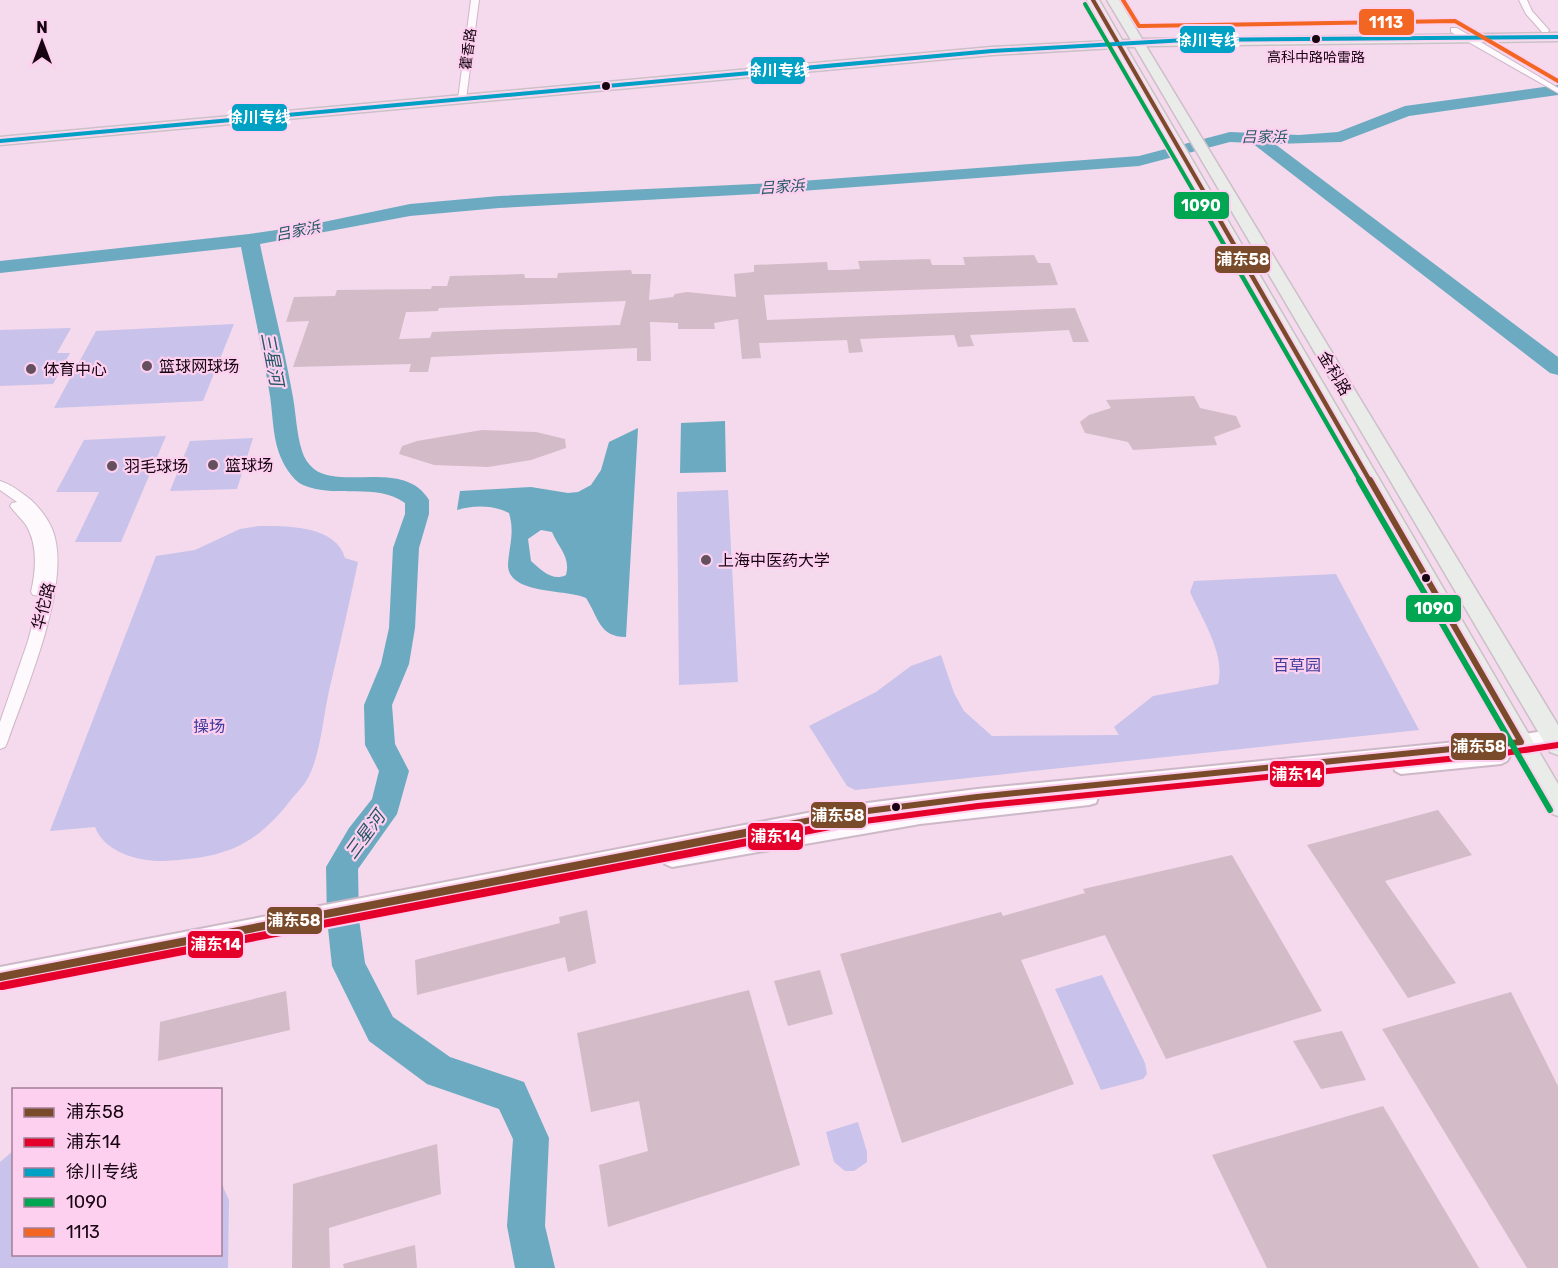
<svg xmlns="http://www.w3.org/2000/svg" width="1558" height="1268" font-family="Rubik,'Noto Sans SC',sans-serif">
<style>
.green{fill:#c9c2ea}
.water{fill:#6caac1;fill-rule:evenodd}
.lines{fill:none;stroke-linecap:round;stroke-linejoin:round}
.river{fill:#6caac1;fill-rule:evenodd}
.building{fill:#d4bbc8;fill-rule:evenodd}
.minor-casing{stroke:#cdb8c7;stroke-width:2}
.tertiary-casing{stroke:#cdb8c7;stroke-width:4}
.primary-casing{stroke:#cdbfc8;stroke-width:3}
.minor{fill:#fdf9fc;fill-rule:evenodd}
.tertiary{fill:#fdf9fc;fill-rule:evenodd}
.primary{fill:#eaecea;fill-rule:evenodd}
.bus-1-far3-casing{stroke:#fed0ef;stroke-width:7}
.bus-1-far2-casing{stroke:#fed0ef;stroke-width:8}
.bus-1-far1-casing{stroke:#fed0ef;stroke-width:10}
.bus-1-casing{stroke:#fed0ef;stroke-width:12}
.bus-2-far1-casing{stroke:#fed0ef;stroke-width:10}
.bus-2-casing{stroke:#fed0ef;stroke-width:12}
.bus-3-casing{stroke:#fed0ef;stroke-width:7}
.bus-4-far2-casing{stroke:#fed0ef;stroke-width:7}
.bus-4-far1-casing{stroke:#fed0ef;stroke-width:8}
.bus-4-casing{stroke:#fed0ef;stroke-width:10}
.bus-5-casing{stroke:#fed0ef;stroke-width:7}
.bus-1-far3{stroke:#7a4b2a;stroke-width:4}
.bus-1-far2{stroke:#7a4b2a;stroke-width:4.5}
.bus-1-far1{stroke:#7a4b2a;stroke-width:6}
.bus-1{stroke:#7a4b2a;stroke-width:8}
.bus-2-far1{stroke:#e4002b;stroke-width:6}
.bus-2{stroke:#e4002b;stroke-width:8}
.bus-3{stroke:#01a1c5;stroke-width:4}
.bus-4-far2{stroke:#00a651;stroke-width:4}
.bus-4-far1{stroke:#00a651;stroke-width:4.5}
.bus-4{stroke:#00a651;stroke-width:6}
.bus-5{stroke:#f26522;stroke-width:4}
.bus-dot{fill:#170512;stroke:#fed0ef;stroke-width:2}
.poi-dot{fill:#64505e;stroke:#fed0ef;stroke-width:2}
.labels{text-anchor:middle;stroke-width:4.5;stroke-linejoin:round;paint-order:stroke}
.far-street-label{font-size:14px;fill:#170512;stroke:#fed0ef}
.bus-label{font-size:14px;fill:#170512;stroke:#fed0ef}
.far-water-label{font-size:15px;font-style:italic;fill:#225866;stroke:#fed0ef}
.poi-label{font-size:16px;fill:#170512;stroke:#fed0ef;text-anchor:start}
.street-label{font-size:16px;fill:#170512;stroke:#fed0ef}
.park-label{font-size:16px;fill:#3e3d9c;stroke:#fed0ef}
.water-label{font-size:18px;font-style:italic;fill:#225866;stroke:#fed0ef}
.line-badge{stroke:#fed0ef;stroke-width:2}
.badge-label{font-size:16px;text-anchor:middle;font-weight:bold;fill:#fff}
</style>
<rect width="100%" height="100%" fill="#f4daec"/>
<!-- green -->
<g class="green">
<path d="M234,324L203,401L54,408L96,331Z"/>
<path d="M71,328L57,353H70L53,384L0,386V330Z"/>
<path d="M166,436L121,542H75L99,492H56L84,440Z"/>
<path d="M253,438L237,489L170,491L190,441Z"/>
<path d="M728,490L738,682L679,685L677,492Z"/>
<path d="M259,526C286,526 336,525 345,558L358,562C349,605 339,648 329,691C323,718 321,751 309,776C305,785 296,793 290,801C253,848 223,858 164,861C139,862 104,852 95,827L50,831L156,556L195,550L240,529Z"/>
<path d="M1336,574L1419,730L855,790L847,786L809,726L876,692L911,666L941,655L954,693L964,711L992,736L1119,735L1114,727L1153,696L1218,684C1226,655 1202,619 1190,592L1194,581Z"/>
<path d="M1102,975L1145,1063L1147,1074L1143,1079L1101,1090L1055,989Z"/>
<path d="M858,1122L867,1152V1162L854,1171H845L834,1162L826,1132Z"/>
<path d="M13,1151L14,1254H220L221,1182L229,1200L228,1268H0V1162Z"/>
</g>
<!-- water -->
<g class="water">
<path d="M725,421L726,472L680,473L681,423Z"/>
<path d="M638,428L626,637C599,637 599,618 586,598C568,589 508,595 508,565C509,546 515,533 509,513C494,505 473,505 457,510L460,491L531,487L568,493L578,492L591,485L601,470L609,442ZM541,530L552,532C558,547 571,557 566,575C553,582 541,570 531,561L528,539Z"/>
</g>
<g class="lines">
<!-- river -->
<path class="river" d="M1558,85V95L1409,116L1341,142L1275,144L1558,357V375L1550,373L1252,143L1230,142L1139,166L774,193L499,208L410,216L260,244C270,294 283,342 292,392C296,411 296,432 302,451C304,458 308,464 314,469C341,490 405,459 429,500V514L419,548L415,628L409,664L392,705L395,744L409,771L397,814L358,869L359,919L365,963L393,1017L450,1057L524,1082L549,1138L545,1226L555,1268H515L507,1226L513,1139L499,1109L427,1084L369,1041L332,966L327,919L326,867L349,828L372,799L379,771L365,745L364,705L381,664L389,628L393,548L405,514V503C376,482 336,499 303,485C292,480 283,464 279,453C272,433 273,411 269,390C261,342 250,294 241,247L0,273V261L249,234L304,226L410,204L499,196L774,183L1139,156L1230,132L1299,135L1338,132L1405,106Z"/>
</g>
<!-- building -->
<g class="building">
<path d="M1034,255L1038,263H1050L1058,285L764,295L767,320L1075,308L1089,342H1073L1069,330L970,335L974,346L958,347L954,335L860,339L863,352L849,353L847,340L759,343L761,358L742,359L738,319L714,323L715,329H678V323L650,322L651,361H637V348L431,357L428,372H409L411,364L293,367L309,321L286,322L294,297L335,296L337,290L431,289L432,286H447L450,276L524,274L525,278H557L558,273L631,270L632,274H651L649,300L673,297L675,294L687,292L736,297L734,274L754,272V265L827,262L828,270H840L860,269L858,261L930,259L932,265H965L963,257ZM626,301L620,325L432,332L430,338L399,339L406,312H410L438,311L439,308Z"/>
<path d="M1194,396L1200,408L1236,416L1241,427L1214,437L1217,445L1133,450L1128,442L1085,433L1080,422L1089,415L1111,408L1106,400Z"/>
<path d="M482,430L536,432L565,439L566,448L531,460L488,467L434,465L399,454L402,446L417,441Z"/>
<path d="M1438,810L1472,855L1385,881L1456,983L1408,998L1307,845Z"/>
<path d="M1232,855L1322,1011L1166,1059L1105,935L1021,960L1074,1084L902,1143L840,954L1001,912L1003,916L1085,893L1083,889Z"/>
<path d="M587,910L596,963L568,972L565,957L417,995L415,960L560,923L559,917Z"/>
<path d="M820,970L833,1014L788,1026L774,981Z"/>
<path d="M749,990L800,1165L608,1227L599,1165L648,1151L639,1101L591,1112L577,1033Z"/>
<path d="M286,991L290,1030L158,1061L160,1022Z"/>
<path d="M1511,992L1558,1086V1268H1527L1382,1029Z"/>
<path d="M1342,1031L1366,1080L1321,1089L1293,1041Z"/>
<path d="M1383,1106L1479,1268H1267L1212,1155Z"/>
<path d="M437,1144L441,1194L329,1228L330,1268H292L293,1184Z"/>
<path d="M415,1245L417,1268H344L343,1264Z"/>
</g>
<g class="lines">
<defs>
<g id="minor">
<path d="M471,0H479L466,99L462,101L458,99Z"/>
<path d="M1519,0H1527L1532,11L1549,30L1548,32H1542L1526,14Z"/>
<path d="M1451,28H1457L1558,88V93L1451,32Z"/>
<path d="M0,481C11,484 22,493 31,500C43,511 54,527 56,543C66,596 25,692 7,743L5,747L0,749V722L28,641L40,596L33,595L31,592C36,570 38,545 26,525C21,518 15,513 10,506L12,503L17,502L0,490Z"/>
</g>
<path id="tertiary" d="M1558,729V743L1507,751L1510,756L1507,761L1501,764L1401,774L1395,771L1393,763L1096,793L1098,797L1096,803L1089,805L920,824L672,867L665,864L663,858L0,987V967L844,806L977,789L1497,738Z"/>
<path id="primary" d="M1087,0H1099L1122,40H1131L1107,0H1119L1142,39L1558,33V41L1146,46L1558,725V755L1550,752L1135,47H1126L1558,784V816L1550,813L1114,48L992,55L0,145V137L992,47L1110,41Z"/>
</defs>
<!-- minor casing -->
<use href="#minor" class="minor-casing"/>
<!-- tertiary casing -->
<use href="#tertiary" class="tertiary-casing"/>
<!-- primary casing -->
<use href="#primary" class="primary-casing"/>
<!-- minor -->
<use href="#minor" class="minor"/>
<!-- tertiary -->
<use href="#tertiary" class="tertiary"/>
<!-- primary -->
<use href="#primary" class="primary"/>
<defs>
<path id="bus-1-far3" d="M1093,0L1215,211"/>
<path id="bus-1-far2" d="M1214,210L1370,481"/>
<path id="bus-1-far1" d="M779,826L844,814L977,797L1521,742L1370,480"/>
<path id="bus-1" d="M0,977L787,825"/>
<path id="bus-2-far1" d="M827,826L978,806L1498,754L1558,745"/>
<path id="bus-2" d="M2,986L835,825"/>
<path id="bus-3" d="M0,141L992,51L1186,40L1558,37"/>
<path id="bus-4-far2" d="M1085,4L1205,211"/>
<path id="bus-4-far1" d="M1204,210L1360,481"/>
<path id="bus-4" d="M1359,480L1550,810"/>
<path id="bus-5" d="M1123,0L1139,26L1455,21L1558,81"/>
</defs>
<!-- bus-1-far3 casing -->
<use href="#bus-1-far3" class="bus-1-far3-casing"/>
<!-- bus-1-far2 casing -->
<use href="#bus-1-far2" class="bus-1-far2-casing"/>
<!-- bus-1-far1 casing -->
<use href="#bus-1-far1" class="bus-1-far1-casing"/>
<!-- bus-1 casing -->
<use href="#bus-1" class="bus-1-casing"/>
<!-- bus-2-far1 casing -->
<use href="#bus-2-far1" class="bus-2-far1-casing"/>
<!-- bus-2 casing -->
<use href="#bus-2" class="bus-2-casing"/>
<!-- bus-3 casing -->
<use href="#bus-3" class="bus-3-casing"/>
<!-- bus-4-far2 casing -->
<use href="#bus-4-far2" class="bus-4-far2-casing"/>
<!-- bus-4-far1 casing -->
<use href="#bus-4-far1" class="bus-4-far1-casing"/>
<!-- bus-4 casing -->
<use href="#bus-4" class="bus-4-casing"/>
<!-- bus-5 casing -->
<use href="#bus-5" class="bus-5-casing"/>
<!-- bus-1-far3 -->
<use href="#bus-1-far3" class="bus-1-far3"/>
<!-- bus-1-far2 -->
<use href="#bus-1-far2" class="bus-1-far2"/>
<!-- bus-1-far1 -->
<use href="#bus-1-far1" class="bus-1-far1"/>
<!-- bus-1 -->
<use href="#bus-1" class="bus-1"/>
<!-- bus-2-far1 -->
<use href="#bus-2-far1" class="bus-2-far1"/>
<!-- bus-2 -->
<use href="#bus-2" class="bus-2"/>
<!-- bus-3 -->
<use href="#bus-3" class="bus-3"/>
<!-- bus-4-far2 -->
<use href="#bus-4-far2" class="bus-4-far2"/>
<!-- bus-4-far1 -->
<use href="#bus-4-far1" class="bus-4-far1"/>
<!-- bus-4 -->
<use href="#bus-4" class="bus-4"/>
<!-- bus-5 -->
<use href="#bus-5" class="bus-5"/>
</g>
<!-- markers -->
<g class="bus-dot">
<circle cx="1316" cy="39" r="5"/>
<circle cx="606" cy="86" r="5"/>
<circle cx="1426" cy="578" r="5"/>
<circle cx="896" cy="807" r="5"/>
</g>
<g class="poi-dot">
<circle cx="147" cy="366" r="6"/>
<circle cx="31" cy="369" r="6"/>
<circle cx="213" cy="465" r="6"/>
<circle cx="112" cy="466" r="6"/>
<circle cx="706" cy="560" r="6"/>
</g>
<g class="labels">
<!-- far-street labels -->
<g class="far-street-label">
<text transform="translate(468 49) rotate(-82)" y="5">藿香路</text>
</g>
<!-- bus labels -->
<g class="bus-label">
<text x="1316" y="62">高科中路哈雷路</text>
</g>
<!-- far-water labels -->
<g class="far-water-label">
<text x="1264" y="142">吕家浜</text>
<text transform="translate(782 187) rotate(-4)" y="5">吕家浜</text>
<text transform="translate(298 231) rotate(-11)" y="5">吕家浜</text>
</g>
<!-- poi labels -->
<g class="poi-label">
<text x="159" y="372">篮球网球场</text>
<text x="43" y="375">体育中心</text>
<text x="225" y="471">篮球场</text>
<text x="124" y="472">羽毛球场</text>
<text x="718" y="566">上海中医药大学</text>
</g>
<!-- street labels -->
<g class="street-label">
<text transform="translate(1335 373) rotate(59)" y="6">金科路</text>
<text transform="translate(43 606) rotate(-75)" y="6">华佗路</text>
</g>
<!-- park labels -->
<g class="park-label">
<text x="1297" y="671">百草园</text>
<text x="209" y="732">操场</text>
</g>
<!-- water labels -->
<g class="water-label">
<text transform="translate(272 359) rotate(79)" y="6">三星河</text>
<text transform="translate(365 835) rotate(-54)" y="6">三星河</text>
</g>
</g>
<g class="line-badge">
<rect x="1358" y="8" width="57" height="28" rx="6" fill="#f26522"/>
<rect x="1179" y="25" width="57" height="29" rx="6" fill="#01a1c5"/>
<rect x="750" y="56" width="56" height="29" rx="6" fill="#01a1c5"/>
<rect x="231" y="103" width="57" height="29" rx="6" fill="#01a1c5"/>
<rect x="1173" y="191" width="57" height="29" rx="6" fill="#00a651"/>
<rect x="1214" y="245" width="57" height="29" rx="6" fill="#7a4b2a"/>
<rect x="1405" y="594" width="57" height="29" rx="6" fill="#00a651"/>
<rect x="1450" y="732" width="57" height="29" rx="6" fill="#7a4b2a"/>
<rect x="1269" y="760" width="56" height="28" rx="6" fill="#e4002b"/>
<rect x="810" y="801" width="57" height="28" rx="6" fill="#7a4b2a"/>
<rect x="747" y="822" width="57" height="29" rx="6" fill="#e4002b"/>
<rect x="266" y="906" width="57" height="29" rx="6" fill="#7a4b2a"/>
<rect x="187" y="930" width="57" height="29" rx="6" fill="#e4002b"/>
</g>
<g class="badge-label">
<text x="1386" y="28">1113</text>
<text x="1208" y="46">徐川专线</text>
<text x="778" y="76">徐川专线</text>
<text x="259" y="123">徐川专线</text>
<text x="1201" y="211">1090</text>
<text x="1243" y="265">浦东58</text>
<text x="1434" y="614">1090</text>
<text x="1479" y="752">浦东58</text>
<text x="1297" y="780">浦东14</text>
<text x="838" y="821">浦东58</text>
<text x="776" y="842">浦东14</text>
<text x="294" y="926">浦东58</text>
<text x="216" y="950">浦东14</text>
</g>
<!-- legend -->
<rect x="12" y="1088" width="210" height="168" fill="#fed0ef" stroke="#a27f97" stroke-width="1.5"/>
<rect x="24" y="1108" width="30" height="9" fill="#7a4b2a" stroke="#a27f97" stroke-width="1.5"/>
<text x="66" y="1118" font-size="18" fill="#170512">浦东58</text>
<rect x="24" y="1138" width="30" height="9" fill="#e4002b" stroke="#a27f97" stroke-width="1.5"/>
<text x="66" y="1148" font-size="18" fill="#170512">浦东14</text>
<rect x="24" y="1168" width="30" height="9" fill="#01a1c5" stroke="#a27f97" stroke-width="1.5"/>
<text x="66" y="1178" font-size="18" fill="#170512">徐川专线</text>
<rect x="24" y="1198" width="30" height="9" fill="#00a651" stroke="#a27f97" stroke-width="1.5"/>
<text x="66" y="1208" font-size="18" fill="#170512">1090</text>
<rect x="24" y="1228" width="30" height="9" fill="#f26522" stroke="#a27f97" stroke-width="1.5"/>
<text x="66" y="1238" font-size="18" fill="#170512">1113</text>
<!-- north arrow -->
<g transform="translate(42 42)" stroke="#fed0ef" stroke-width="4.5" paint-order="stroke">
<path d="M0-4.5L10 22L0 15L-10 22Z" fill="#170512"/>
<text y="-9" font-size="16" font-weight="bold" text-anchor="middle" fill="#170512">N</text>
</g>
</svg>
